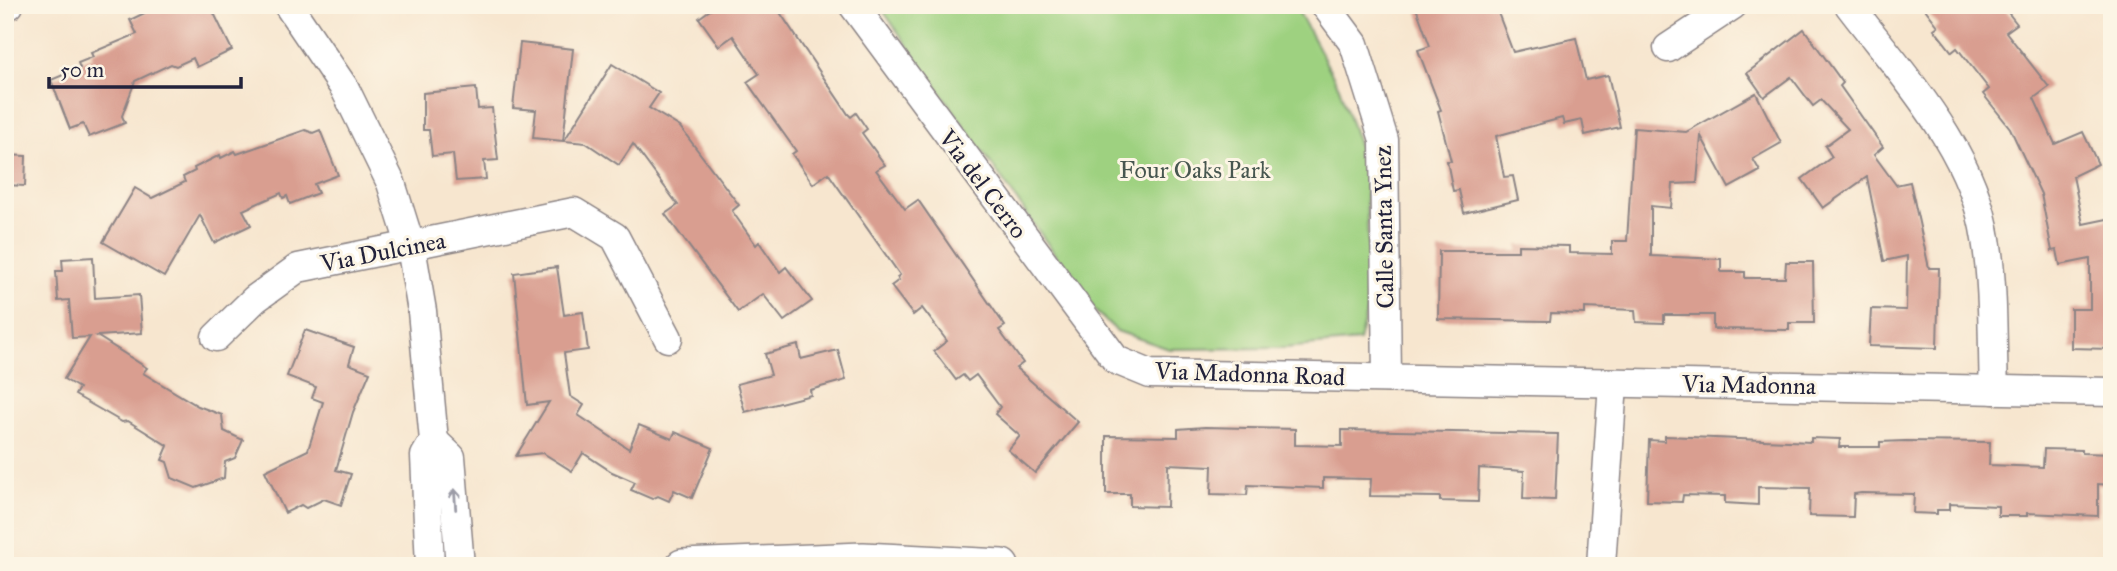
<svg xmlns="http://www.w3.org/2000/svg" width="2117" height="571" font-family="'IM FELL Great Primer',serif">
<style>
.green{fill:#9ed180;stroke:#607a5e;stroke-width:2}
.building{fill:#d99e90}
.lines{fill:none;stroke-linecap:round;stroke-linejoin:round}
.minor-casing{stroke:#8c8485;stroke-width:31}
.tertiary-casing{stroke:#8c8485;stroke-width:36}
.minor{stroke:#fff;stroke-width:28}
.tertiary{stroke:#fff;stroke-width:33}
.oneway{stroke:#9c9ca7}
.labels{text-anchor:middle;stroke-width:6;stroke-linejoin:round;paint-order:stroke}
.park-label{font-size:24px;fill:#475750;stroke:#fcf5e5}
.street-label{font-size:24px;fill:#22223b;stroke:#fcf5e5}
</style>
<rect width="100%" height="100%" fill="#fcf5e5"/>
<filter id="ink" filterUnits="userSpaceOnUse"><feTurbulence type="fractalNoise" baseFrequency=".0143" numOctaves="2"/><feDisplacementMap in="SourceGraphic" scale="14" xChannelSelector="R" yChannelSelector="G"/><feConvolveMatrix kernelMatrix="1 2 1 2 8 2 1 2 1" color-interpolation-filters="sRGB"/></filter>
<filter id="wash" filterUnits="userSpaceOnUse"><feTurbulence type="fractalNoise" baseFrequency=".00686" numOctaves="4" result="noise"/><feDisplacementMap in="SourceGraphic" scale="28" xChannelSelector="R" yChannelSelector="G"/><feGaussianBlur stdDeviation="1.57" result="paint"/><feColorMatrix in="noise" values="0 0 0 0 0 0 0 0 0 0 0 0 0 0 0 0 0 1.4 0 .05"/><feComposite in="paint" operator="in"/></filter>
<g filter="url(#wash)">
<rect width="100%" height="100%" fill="#f7e6cf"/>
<!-- green -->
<path class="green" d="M879,5H1295L1339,87L1365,165L1370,298L1359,341L1285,348L1169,349L1117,331L1095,311Z"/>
<g id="blocks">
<!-- building -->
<g class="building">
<path d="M161,5H210L232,50L197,67L193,58L176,66L171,64L135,81L122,116L125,123L89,137L83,124L70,129L51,80L80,68L78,63L93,57L91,53L137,34L130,20Z"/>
<path d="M717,5H775L848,114L851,117L856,113L867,129L862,133L885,165L876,170L905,209L918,200L1005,326L999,330L1023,363L1016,368L1078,422L1035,473L1008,450L1020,436L995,414L1000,407L976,375L968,381L963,375L956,380L934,351L947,341L922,308L913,315L891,286L899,280L897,277L900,275L828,173L813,184L792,154L796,151L747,82L759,74L733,36L719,46L699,18Z"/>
<path d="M1415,5H1495L1513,52L1576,38L1586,80L1608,75L1620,127L1585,135L1582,120L1564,124L1562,118L1496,136L1504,177L1513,176L1518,200L1464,213L1459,190L1453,191L1447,161H1451L1438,111L1441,110L1418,50L1430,46Z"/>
<path d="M1922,5H2002L2017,24L2006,32L2049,87L2034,98L2055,144L2083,132L2098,164L2073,176L2083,224L2112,218V349L2071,348V309H2090V259L2060,265L2057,250L2052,251L2041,194L2010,128L1983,94L1989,89L1957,48L1952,52L1934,29L1938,26Z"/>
<path d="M1804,29L1843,83L1840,86L1883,147L1874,155L1896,185L1910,182L1929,268H1939L1937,348L1869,346L1871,309L1906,310L1907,256L1884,261L1867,177L1823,208L1802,179L1832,157L1825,146L1848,129L1821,100L1813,106L1791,77L1764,97L1747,73Z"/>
<path d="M520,43L573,49L563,141L533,138L536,110L513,108Z"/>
<path d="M612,64L659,93L649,108L680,127L739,205L732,211L756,245L759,242L780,272L786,267L812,301L784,321L763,294L738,312L665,214L678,205L633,144L619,165L586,143L564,141Z"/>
<path d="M476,88L478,109L492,108L498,160L484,161L486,179L456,181L453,154L432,156L429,130H423V93Z"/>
<path d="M1756,93L1781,143L1753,159L1760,171L1729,188L1701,136L1697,183L1673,184L1671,208L1651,206V256L1721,259V272H1745V278H1785L1786,262H1813L1814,323H1789V330L1713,329V315H1664V323L1636,322L1635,310L1585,308V314L1551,313L1550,321L1438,319L1439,251H1518V245L1569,246V253L1612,254V241H1627L1634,128L1686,132Z"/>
<path d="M305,130L313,133L320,130L338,175L314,184L318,193L290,204L287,196L283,198L281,193L243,210L251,225L214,243L200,215L164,277L103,242L135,188L152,198L185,182L183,177L195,171L194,168L220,155L221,158L235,151L237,154Z"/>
<path d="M5,155L26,156L25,186L5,185Z"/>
<path d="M93,257L95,298L139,295L142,333L97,336L147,368L143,373L198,406L222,415L224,431L243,440L235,458L225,462L224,478L196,488L172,478L167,462L162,460L168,446L128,421L122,422L75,395L79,388L64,379L90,337L72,338L69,300L58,301L56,271H63L62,259Z"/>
<path d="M557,267L564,315L583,312L588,350L564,353L570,396L584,405L578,415L629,449L639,425L672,439L675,432L713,448L692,498L674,490L669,501L658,496L652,499L631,490L635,482L612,472L583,453L572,471L543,453L516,456L549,402L527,405L514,273Z"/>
<path d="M305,330L354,347L349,364L370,372L353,412L336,470L351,474L341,505L324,499L306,508L301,505L285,513L265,471L308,450L323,402L312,398L316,387L287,376Z"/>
<path d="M798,345L801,359L838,350L846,380L810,390L811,395L745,412L737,384L771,375L765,354Z"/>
<path d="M1205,427L1295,429V445L1342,446V430L1558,434L1555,500L1523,499L1524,471L1479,468L1478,502L1440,501V497L1370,496L1371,479L1323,478V488L1248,485L1247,495L1211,494L1212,466L1168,464L1167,507L1130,506V494H1106V436L1178,437V429Z"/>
<path d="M1665,436L1811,442V438L1840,439L1839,447H1880V442L1905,441L1990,442L1989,465L2043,467L2044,449L2082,450V453L2112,454L2111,485L2098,484V516L2027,513V516H1998V506L1949,504V510H1937V514L1913,513L1914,494L1861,493L1854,494L1853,517L1809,516L1810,488L1758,487V505L1725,503V496L1683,495L1682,502L1647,501L1649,440L1665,441Z"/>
</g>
</g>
</g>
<g filter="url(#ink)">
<use href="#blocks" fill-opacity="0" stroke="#8c8485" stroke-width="2"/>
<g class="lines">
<defs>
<g id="minor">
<path d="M288,5L345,89L391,183L411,247L422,311L434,441L425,456L430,566"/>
<path d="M853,5L1116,360L1150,374L2112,392"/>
<path d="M1325,5L1354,44L1384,140L1387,378"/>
<path d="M1849,5C1902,75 1973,149 1986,239C1994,289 1992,340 1994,390"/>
<path d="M5,7L9,5"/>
<path d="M1668,48L1733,5"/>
<path d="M216,337L255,299L298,268L574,212L615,237L668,338"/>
<path d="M434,441L451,457L460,566"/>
<path d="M1601,566L1613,383"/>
</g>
<path id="tertiary" d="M682,566L863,559L1002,566"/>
</defs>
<!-- minor casing -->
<use href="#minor" class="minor-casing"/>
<!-- tertiary casing -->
<use href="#tertiary" class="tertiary-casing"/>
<!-- minor -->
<use href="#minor" class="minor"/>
<!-- tertiary -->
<use href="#tertiary" class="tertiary"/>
</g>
<!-- one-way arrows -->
<defs><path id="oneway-shaft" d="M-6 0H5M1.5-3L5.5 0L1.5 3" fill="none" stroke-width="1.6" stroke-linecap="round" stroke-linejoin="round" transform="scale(1.75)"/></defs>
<use class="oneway" href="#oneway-shaft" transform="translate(455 499) rotate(-94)"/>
</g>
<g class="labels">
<!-- park labels -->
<g class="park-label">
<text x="1195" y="178">Four Oaks Park</text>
</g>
<!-- street labels -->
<g class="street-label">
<text transform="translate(983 184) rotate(53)" y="8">Via del Cerro</text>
<text transform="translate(1384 227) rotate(-91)" y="8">Calle Santa Ynez</text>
<text transform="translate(383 252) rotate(-11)" y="8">Via Dulcinea</text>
<text transform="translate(1250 374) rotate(2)" y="8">Via Madonna Road</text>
<text transform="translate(1749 385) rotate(1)" y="8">Via Madonna</text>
</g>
</g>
<!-- margin -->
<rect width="2117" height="571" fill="none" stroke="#fcf5e5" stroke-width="28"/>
<!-- scale -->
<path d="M49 77v10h192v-10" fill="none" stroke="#22223b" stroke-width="3.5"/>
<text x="60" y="77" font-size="21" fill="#22223b" stroke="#fcf5e5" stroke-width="5" paint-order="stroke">50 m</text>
</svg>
